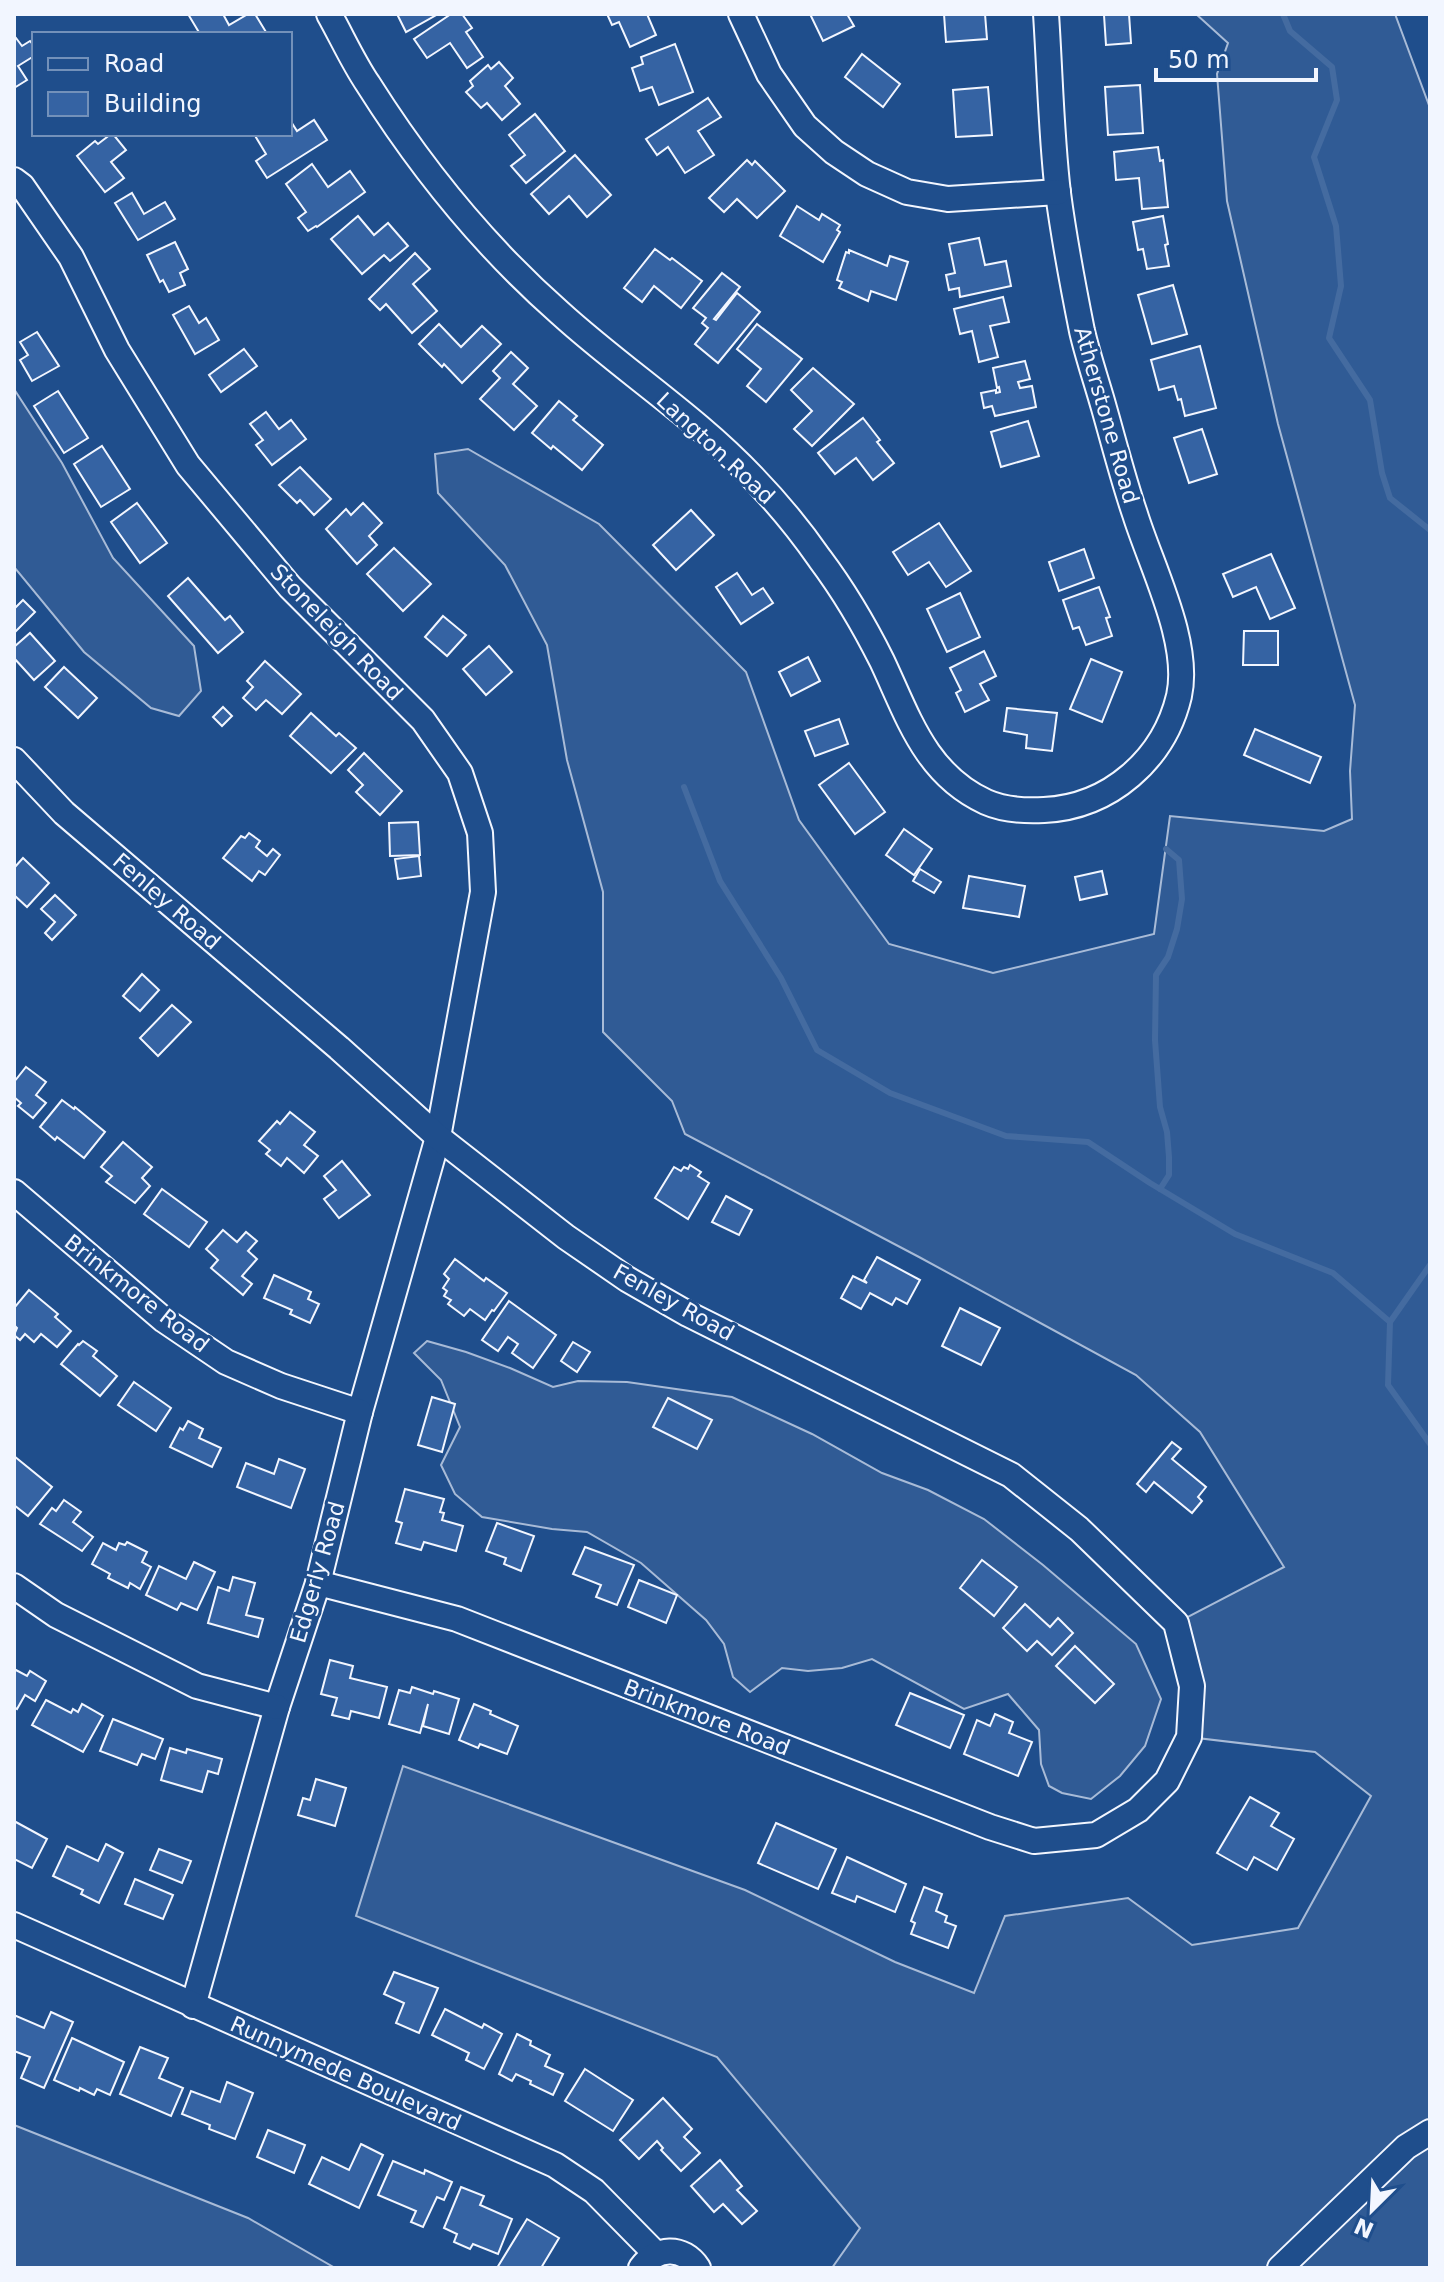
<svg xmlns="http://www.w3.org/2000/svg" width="1444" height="2282" font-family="'DejaVu Sans',sans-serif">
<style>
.built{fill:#305b95;stroke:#a8bbd7;stroke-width:2}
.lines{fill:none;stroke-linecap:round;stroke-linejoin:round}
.stream{stroke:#446ba0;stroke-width:6}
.building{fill:#3563a3;stroke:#f2f6ff;stroke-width:2}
.minor-casing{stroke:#f2f6ff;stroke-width:28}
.minor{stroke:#1f4e8c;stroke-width:24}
.labels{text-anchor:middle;stroke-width:6;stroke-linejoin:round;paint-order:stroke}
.street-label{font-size:22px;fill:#f2f6ff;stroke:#1f4e8c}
</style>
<rect width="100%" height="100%" fill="#1f4e8c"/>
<!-- built -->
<g class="built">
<path d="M1196,14H1395L1430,108V2268H832L860,2228L717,2057L356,1916L403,1766L745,1890L895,1962L974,1993L1005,1916L1128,1898L1192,1945L1298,1928L1371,1796L1315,1752L1189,1737L1176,1623L1284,1567L1200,1432L1136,1375L919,1257L685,1134L672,1101L603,1032V892L567,760L547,645L505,565L438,493L435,454L468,449L599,524L746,672L799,820L889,944L993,973L1154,934L1170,816L1324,831L1352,819L1350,771L1355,705L1278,424L1227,201L1217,74L1228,43Z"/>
<path d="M14,389L62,463L113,558L194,646L201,691L179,716L151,708L84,652L14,567Z"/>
<path d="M427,1341L466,1352L510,1368L553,1387L578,1381L627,1382L732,1397L812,1434L882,1473L928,1490L984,1519L1043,1565L1136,1644L1161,1699L1145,1746L1120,1776L1091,1799L1062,1793L1049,1786L1041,1764L1039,1730L1008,1694L964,1709L872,1659L842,1668L808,1671L782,1668L750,1692L733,1677L724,1644L706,1620L641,1563L587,1532L552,1529L482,1517L455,1494L441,1465L460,1427L441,1380L414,1353Z"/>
<path d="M14,2125L248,2218L335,2268H14Z"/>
</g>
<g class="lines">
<!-- stream -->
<g class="stream">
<path d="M1283,14L1290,31L1332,67L1337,100L1314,157L1336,226L1341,286L1329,338L1370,400L1382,473L1390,498L1430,530"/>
<path d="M684,787L720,881L781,978L817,1050L890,1093L1006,1136L1088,1142L1150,1183L1235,1234L1333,1273L1390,1322"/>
<path d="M1160,1189L1169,1175V1157L1167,1132L1160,1107L1155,1040L1156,975L1168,957L1177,929L1182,899L1179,860L1166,849"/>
<path d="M1430,1265L1390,1322L1388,1385L1430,1444"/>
</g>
</g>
<!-- building -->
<g class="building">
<path d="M188,14H223L229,25L248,14H255L266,32L262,34H200Z"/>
<path d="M397,14H438L406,32Z"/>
<path d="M451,14H462L472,28L466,32L483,57L467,68L450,43L427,58L414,39Z"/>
<path d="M607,14H647L656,35L630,47L619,22L612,25Z"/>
<path d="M810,14H847L854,26L823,41Z"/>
<path d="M944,14H985L987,39L946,42Z"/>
<path d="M1129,14L1131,43L1106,45L1104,15Z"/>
<path d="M16,38L22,46L30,41L34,46V56L18,66L27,80L14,88V39Z"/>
<path d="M675,44L693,92L659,105L652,87L640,91L632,68L643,64L641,57Z"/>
<path d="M862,54L900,84L883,107L845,77Z"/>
<path d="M499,62L513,78L505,86L520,104L502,120L487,103L481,108L466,92L473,86L470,81L488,65L491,69Z"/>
<path d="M1140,85L1143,133L1108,135L1105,87Z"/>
<path d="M988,87L992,135L956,137L953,90Z"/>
<path d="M708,98L721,117L698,131L714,155L685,173L668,147L657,155L646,139Z"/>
<path d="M535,114L565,151L526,183L511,166L525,155L509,135Z"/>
<path d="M290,120L297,131L314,120L327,140L267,178L256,161L266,154L254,134H290Z"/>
<path d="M111,134H113L126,150L111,162L124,178L105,192L77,156L95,141L98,144Z"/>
<path d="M1158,147L1160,161L1163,160L1168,207L1142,209L1139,178L1116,180L1114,152Z"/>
<path d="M575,155L611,195L587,217L569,196L549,214L531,194Z"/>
<path d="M747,160L752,165L755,161L785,191L757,218L737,199L724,212L709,198Z"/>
<path d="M312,164L328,187L350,171L365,192L317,227L316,226L308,231L298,218L306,212L286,184Z"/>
<path d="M132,193L144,214L165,202L175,219L138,240L115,203Z"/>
<path d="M797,206L819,220L822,214L840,225L837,230L840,232L823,262L780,236Z"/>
<path d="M358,216L374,235L388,223L408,246L390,261L384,255L362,274L331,239Z"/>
<path d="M1163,216L1168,244L1165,245L1169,266L1147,269L1143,249L1138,250L1133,222Z"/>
<path d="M979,238L985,265L1006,261L1011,286L960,297L959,288L949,290L946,275L955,273L949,244Z"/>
<path d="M175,242L188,269L180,273L185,285L169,292L163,280L160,282L147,255Z"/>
<path d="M655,249L670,260L672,258L702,281L681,308L654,286L642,302L624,288Z"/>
<path d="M849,250L887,266L890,256L908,262L896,300L871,291L868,301L839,288L842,282L837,280L846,252L849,253Z"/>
<path d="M415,253L430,269L413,284L437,311L412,333L386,304L380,310L369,299Z"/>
<path d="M722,273L740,287L714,319L716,320L737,293L760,312L718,363L695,344L708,328L702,323L706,318L693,308Z"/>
<path d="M1173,285L1187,334L1152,344L1138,295Z"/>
<path d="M1003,297L1009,322L990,326L998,357L979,362L972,331L960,334L954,309Z"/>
<path d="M189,306L199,323L206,318L219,340L195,354L173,315Z"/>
<path d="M439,324L461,347L482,326L501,344L462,383L444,364L442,367L419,344Z"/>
<path d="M757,324L802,359L766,402L747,386L761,369L737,349Z"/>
<path d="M37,332L59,366L32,381L20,360L28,355L20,342Z"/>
<path d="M1200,346L1216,408L1185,416L1181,399L1178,400L1174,386L1159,390L1151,360Z"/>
<path d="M244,349L257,366L221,392L209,375Z"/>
<path d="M511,352L528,368L513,384L537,406L514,430L480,399L500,378L493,371Z"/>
<path d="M1025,361L1030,379L1018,382L1020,388L1032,386L1036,407L995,416L992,406L984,408L981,393L996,390V393L1000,392L999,387L997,388L993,368Z"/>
<path d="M813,368L854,404L812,446L794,429L812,411L791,390Z"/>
<path d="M58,391L88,438L64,453L34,406Z"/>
<path d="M559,401L577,416L573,420L603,445L582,470L553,446L551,449L532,433Z"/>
<path d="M266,412L279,429L291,420L306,439L272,465L256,445L263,440L250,424Z"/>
<path d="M863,418L880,440L877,442L894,463L873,480L856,458L835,474L818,453Z"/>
<path d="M1028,421L1039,456L1001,467L991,432Z"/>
<path d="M1202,429L1217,474L1189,483L1174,438Z"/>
<path d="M102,446L130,489L101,507L74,464Z"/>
<path d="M300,467L331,499L314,515L300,500L297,503L279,485Z"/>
<path d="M137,503L167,543L140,563L111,522Z"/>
<path d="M363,503L382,523L369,536L377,545L357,564L326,529L346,509L351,515Z"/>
<path d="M691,510L714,535L676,570L653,545Z"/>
<path d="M939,523L971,571L946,587L929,562L908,575L893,552Z"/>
<path d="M394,548L431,584L403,611L367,574Z"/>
<path d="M1084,549L1094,578L1059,591L1049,562Z"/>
<path d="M1271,554L1295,608L1270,619L1256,587L1233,597L1223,574Z"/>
<path d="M737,573L752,595L763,588L773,603L741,624L716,587Z"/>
<path d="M188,578L225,620L230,616L243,632L218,653L168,596Z"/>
<path d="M1099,587L1110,617L1106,618L1112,636L1086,645L1079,627L1073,629L1063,600Z"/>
<path d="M960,593L980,637L947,652L927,609Z"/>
<path d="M23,600L35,612L14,633V609Z"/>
<path d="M443,616L466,635L447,656L425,637Z"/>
<path d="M1244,631H1278V665H1243Z"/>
<path d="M30,633L55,661L34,680L14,658V647Z"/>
<path d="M489,646L512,672L486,695L463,669Z"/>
<path d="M984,651L996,676L980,684L989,700L965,712L956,693L961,690L950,668Z"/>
<path d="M808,657L820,681L791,696L779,672Z"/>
<path d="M1091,659L1122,672L1102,722L1070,709Z"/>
<path d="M265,661L301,694L282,714L266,700L256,710L243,698L253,687L247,681Z"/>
<path d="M64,667L97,698L78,718L45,687Z"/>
<path d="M223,707L232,716L222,726L213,717Z"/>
<path d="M1007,708L1057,713L1052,751L1026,748L1027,735L1004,731Z"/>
<path d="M311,713L336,736L339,733L356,748L331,773L290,736Z"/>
<path d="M839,719L848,744L815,756L805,731Z"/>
<path d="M1255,729L1321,757L1310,783L1244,755Z"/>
<path d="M364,753L402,791L380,815L356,792L363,785L348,770Z"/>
<path d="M849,763L885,812L855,834L819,785Z"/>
<path d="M418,822L420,855L390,856L389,823Z"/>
<path d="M904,829L932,849L914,875L886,855Z"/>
<path d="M249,833L260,841L256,847L267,856L273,849L280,855L265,875L259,871L252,881L223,858L241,836L245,838Z"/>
<path d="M419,856L421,876L398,879L395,859Z"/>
<path d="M23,858L49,883L27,907L14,895V868Z"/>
<path d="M920,869L941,882L934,893L913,881Z"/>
<path d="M1102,871L1107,894L1080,900L1075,877Z"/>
<path d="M969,876L1025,886L1019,917L963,908Z"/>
<path d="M55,895L76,915L52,940L45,933L55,922L41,909Z"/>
<path d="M142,974L159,990L140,1011L123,996Z"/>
<path d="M172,1005L191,1022L158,1056L140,1038Z"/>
<path d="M26,1067L46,1082L36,1095L46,1103L33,1118L18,1106L21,1103L14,1097V1082Z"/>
<path d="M62,1100L74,1109L75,1107L105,1132L84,1158L57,1137L55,1140L40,1127Z"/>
<path d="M290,1112L315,1132L304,1145L318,1156L304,1173L287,1158L281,1166L266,1154L270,1150L259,1141L277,1121L280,1124Z"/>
<path d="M123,1142L152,1167L142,1178L150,1186L135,1203L106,1182L112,1176L101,1167Z"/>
<path d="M342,1161L370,1195L339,1218L324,1199L336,1190L324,1176Z"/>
<path d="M690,1165L701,1172L698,1176L709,1183L688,1219L655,1198L674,1167L681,1171L684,1167L688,1169Z"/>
<path d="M162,1189L207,1222L189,1247L144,1214Z"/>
<path d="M726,1196L752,1210L739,1235L712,1222Z"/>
<path d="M223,1230L237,1242L246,1232L257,1241L248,1251L257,1259L242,1276L252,1284L243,1295L211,1268L218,1260L206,1249Z"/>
<path d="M877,1257L920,1280L907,1304L896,1298L892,1305L870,1293L861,1309L841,1298L853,1276L867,1283L864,1280Z"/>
<path d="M455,1259L484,1281L486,1278L507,1293L494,1311L492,1310L485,1320L470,1309L464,1316L448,1304L451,1300L444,1296L447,1291L443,1288L449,1279L444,1274Z"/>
<path d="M274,1275L311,1292L308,1299L319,1304L310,1323L290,1314L292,1310L264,1298Z"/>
<path d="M29,1290L58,1314L55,1317L71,1331L57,1347L41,1334L34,1342L25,1334L20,1340L14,1335L17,1328L14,1325V1308Z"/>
<path d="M509,1301L556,1335L533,1368L512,1353L518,1344L508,1337L498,1351L482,1340Z"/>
<path d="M960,1308L1000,1328L981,1365L942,1346Z"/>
<path d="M83,1341L97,1351L93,1356L117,1376L100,1396L61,1364L78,1344L79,1345Z"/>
<path d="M573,1342L590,1352L577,1372L561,1361Z"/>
<path d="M134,1382L171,1408L156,1431L118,1405Z"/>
<path d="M432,1397L455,1404L442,1452L418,1445Z"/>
<path d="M668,1398L712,1420L697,1449L653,1427Z"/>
<path d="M188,1421L203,1429L199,1438L221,1448L212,1467L170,1447L180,1428L183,1430Z"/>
<path d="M1172,1442L1181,1449L1172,1459L1206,1487L1198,1497L1202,1501L1192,1513L1154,1482L1146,1492L1137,1484Z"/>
<path d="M14,1456L52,1487L28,1516L14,1505Z"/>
<path d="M279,1459L305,1469L291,1508L237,1487L246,1463L274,1474Z"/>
<path d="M405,1489L444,1499L440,1512L444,1513L442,1520L463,1526L456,1551L424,1542L421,1550L396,1543L402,1523L396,1521Z"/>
<path d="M64,1500L81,1512L73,1522L93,1537L82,1551L40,1524L52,1508L56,1511Z"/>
<path d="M497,1523L534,1536L521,1571L504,1564L506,1558L486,1551Z"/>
<path d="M127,1542L147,1552L142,1562L151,1567L140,1589L130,1583L128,1588L108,1578L110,1574L92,1564L103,1543L116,1550L119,1543L125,1545Z"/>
<path d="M585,1547L634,1565L617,1605L596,1597L601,1585L573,1574Z"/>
<path d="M982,1560L1017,1587L994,1616L960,1588Z"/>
<path d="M194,1562L215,1572L197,1610L181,1603L177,1610L146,1595L159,1566L186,1579Z"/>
<path d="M233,1577L255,1583L246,1615L263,1619L258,1637L208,1623L218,1587L229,1591Z"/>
<path d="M639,1580L677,1595L666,1623L628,1607Z"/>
<path d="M1025,1604L1050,1627L1058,1618L1073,1633L1052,1655L1037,1641L1027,1651L1003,1628Z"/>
<path d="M1075,1646L1114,1684L1095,1703L1056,1666Z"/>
<path d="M330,1660L353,1666L350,1678L387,1687L379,1718L351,1711L349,1719L332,1715L337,1698L321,1694Z"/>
<path d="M14,1669L27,1676L30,1671L46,1681L35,1701L25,1695L17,1709L14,1707Z"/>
<path d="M412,1687L433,1694L434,1691L459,1699L449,1734L423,1726L428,1704L420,1733L389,1724L399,1690L410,1693Z"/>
<path d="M910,1693L964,1715L950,1748L896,1725Z"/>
<path d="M46,1700L71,1713L73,1709L78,1712L82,1704L103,1716L83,1752L32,1725Z"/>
<path d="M474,1704L491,1711L490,1714L518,1726L507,1754L480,1744L478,1748L459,1740Z"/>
<path d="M995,1714L1013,1722L1009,1733L1032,1742L1018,1776L964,1754L977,1720L990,1726Z"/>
<path d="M113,1719L163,1739L155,1759L142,1754L137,1765L100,1751Z"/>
<path d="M170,1748L186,1753L187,1749L222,1759L218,1774L208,1771L202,1792L161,1780Z"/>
<path d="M316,1779L346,1788L335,1826L298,1815L303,1798L310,1800Z"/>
<path d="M1250,1797L1279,1813L1271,1826L1294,1839L1277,1870L1254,1857L1247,1870L1217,1853Z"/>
<path d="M14,1821L47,1839L32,1868L14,1859Z"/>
<path d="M776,1823L836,1849L818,1889L758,1863Z"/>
<path d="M106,1844L123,1853L99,1903L81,1894L83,1890L53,1876L67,1846L98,1861Z"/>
<path d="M159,1849L191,1861L182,1883L150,1870Z"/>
<path d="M847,1857L906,1884L895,1912L857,1896L855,1902L832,1893Z"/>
<path d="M135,1879L173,1895L163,1919L125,1904Z"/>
<path d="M924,1887L942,1894L936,1911L947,1916L945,1922L956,1926L948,1948L911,1934L915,1923L911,1921Z"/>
<path d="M394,1972L438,1988L419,2033L396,2023L404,2003L384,1994Z"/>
<path d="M445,2009L482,2028L484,2024L502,2034L484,2069L466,2060L469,2053L432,2035Z"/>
<path d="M51,2012L73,2022L44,2088L21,2078L30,2057L14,2051V2015L44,2028Z"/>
<path d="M517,2034L531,2041L530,2045L550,2055L545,2066L563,2074L553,2095L530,2084L531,2081L516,2074L512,2081L499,2074Z"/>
<path d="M72,2038L124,2062L110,2095L97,2089L94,2095L80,2088L79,2091L54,2080Z"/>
<path d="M140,2047L168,2058L159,2078L183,2088L171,2116L120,2094Z"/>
<path d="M585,2069L633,2100L613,2131L565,2101Z"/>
<path d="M227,2082L253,2093L235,2139L209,2129L210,2125L182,2114L191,2091L220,2102Z"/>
<path d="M663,2098L692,2129L684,2137L700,2153L681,2171L661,2150L663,2148L657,2141L639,2159L620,2140Z"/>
<path d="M268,2130L305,2145L294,2173L257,2157Z"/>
<path d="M361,2144L383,2155L359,2208L309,2184L322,2157L349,2170Z"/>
<path d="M720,2160L742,2186L737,2190L757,2211L742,2224L723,2204L714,2212L691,2186Z"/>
<path d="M393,2161L424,2174L425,2170L452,2182L444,2200L437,2197L423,2227L411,2222L416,2211L378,2195Z"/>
<path d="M461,2187L484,2196L480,2205L512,2219L498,2254L473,2244L470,2249L454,2242L457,2234L444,2228Z"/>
<path d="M527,2219L559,2238L541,2268H497Z"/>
</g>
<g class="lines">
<defs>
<g id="minor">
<path d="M329,14C342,37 353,62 368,84C421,168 485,247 560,313C604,353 653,388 699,427C744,465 786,510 820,559C844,591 864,625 882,661C908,716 925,774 986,802C1004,810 1025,811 1044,810C1110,807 1164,759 1179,696C1191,642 1151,566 1135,514C1123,479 1114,443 1104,408C1097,383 1088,357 1082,331C1073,286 1064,239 1058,193C1051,134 1050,73 1046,14"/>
<path d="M741,14L769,74L805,126L834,152L867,174L907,192L948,199L1058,192"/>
<path d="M14,180L22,186L71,257L117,350L188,465L290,587L423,720L460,773L480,833L483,892L438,1137L360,1412L318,1583L277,1707L193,2006"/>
<path d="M14,760L64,813L339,1048L438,1137L566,1237L627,1279L688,1314L1011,1475L1079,1529L1176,1623L1192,1686L1189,1737L1167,1781L1138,1810L1096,1835L1034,1841L990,1827L457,1619L318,1583"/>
<path d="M14,1192L164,1320L226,1362L281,1386L360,1412"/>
<path d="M14,1586L56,1615L197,1686L277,1707"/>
<path d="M14,1925L555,2165L594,2191L656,2254"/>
<path d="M641,2268C656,2247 683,2245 698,2268"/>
<path d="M1280,2268L1406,2147L1430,2132"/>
</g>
</defs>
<!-- minor casing -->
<use href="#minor" class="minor-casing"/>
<!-- minor -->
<use href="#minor" class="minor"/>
</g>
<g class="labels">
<!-- street labels -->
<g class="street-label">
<text transform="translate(1107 415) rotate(74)" y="8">Atherstone Road</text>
<text transform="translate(716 448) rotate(43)" y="8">Langton Road</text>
<text transform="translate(337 632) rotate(46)" y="8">Stoneleigh Road</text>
<text transform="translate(167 901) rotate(41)" y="8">Fenley Road</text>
<text transform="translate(137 1293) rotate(38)" y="8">Brinkmore Road</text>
<text transform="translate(674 1302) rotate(29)" y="8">Fenley Road</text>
<text transform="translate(317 1572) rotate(-74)" y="8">Edgerly Road</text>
<text transform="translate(707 1717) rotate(21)" y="8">Brinkmore Road</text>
<text transform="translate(346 2073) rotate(24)" y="8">Runnymede Boulevard</text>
</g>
</g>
<!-- border -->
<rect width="1444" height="2282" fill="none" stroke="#f2f6ff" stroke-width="32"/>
<!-- legend -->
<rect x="32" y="32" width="260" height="104" fill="#1f4e8c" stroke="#7391ba" stroke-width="2"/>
<rect x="48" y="58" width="40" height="12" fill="#1f4e8c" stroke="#7391ba" stroke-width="2"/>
<text x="104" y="72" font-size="24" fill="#f2f6ff">Road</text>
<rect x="48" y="92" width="40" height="24" fill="#3563a3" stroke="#7391ba" stroke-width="2"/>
<text x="104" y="112" font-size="24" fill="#f2f6ff">Building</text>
<!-- north arrow -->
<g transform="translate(1372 2210) rotate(204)" stroke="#1f4e8c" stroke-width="6" paint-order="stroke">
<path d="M0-6L14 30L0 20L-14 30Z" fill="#f2f6ff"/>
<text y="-12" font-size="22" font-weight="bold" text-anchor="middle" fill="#f2f6ff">N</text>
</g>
<!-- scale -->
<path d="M1156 68v12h160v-12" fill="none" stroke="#f2f6ff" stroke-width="4"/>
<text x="1168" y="68" font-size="24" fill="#f2f6ff" stroke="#1f4e8c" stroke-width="6" paint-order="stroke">50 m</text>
</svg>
